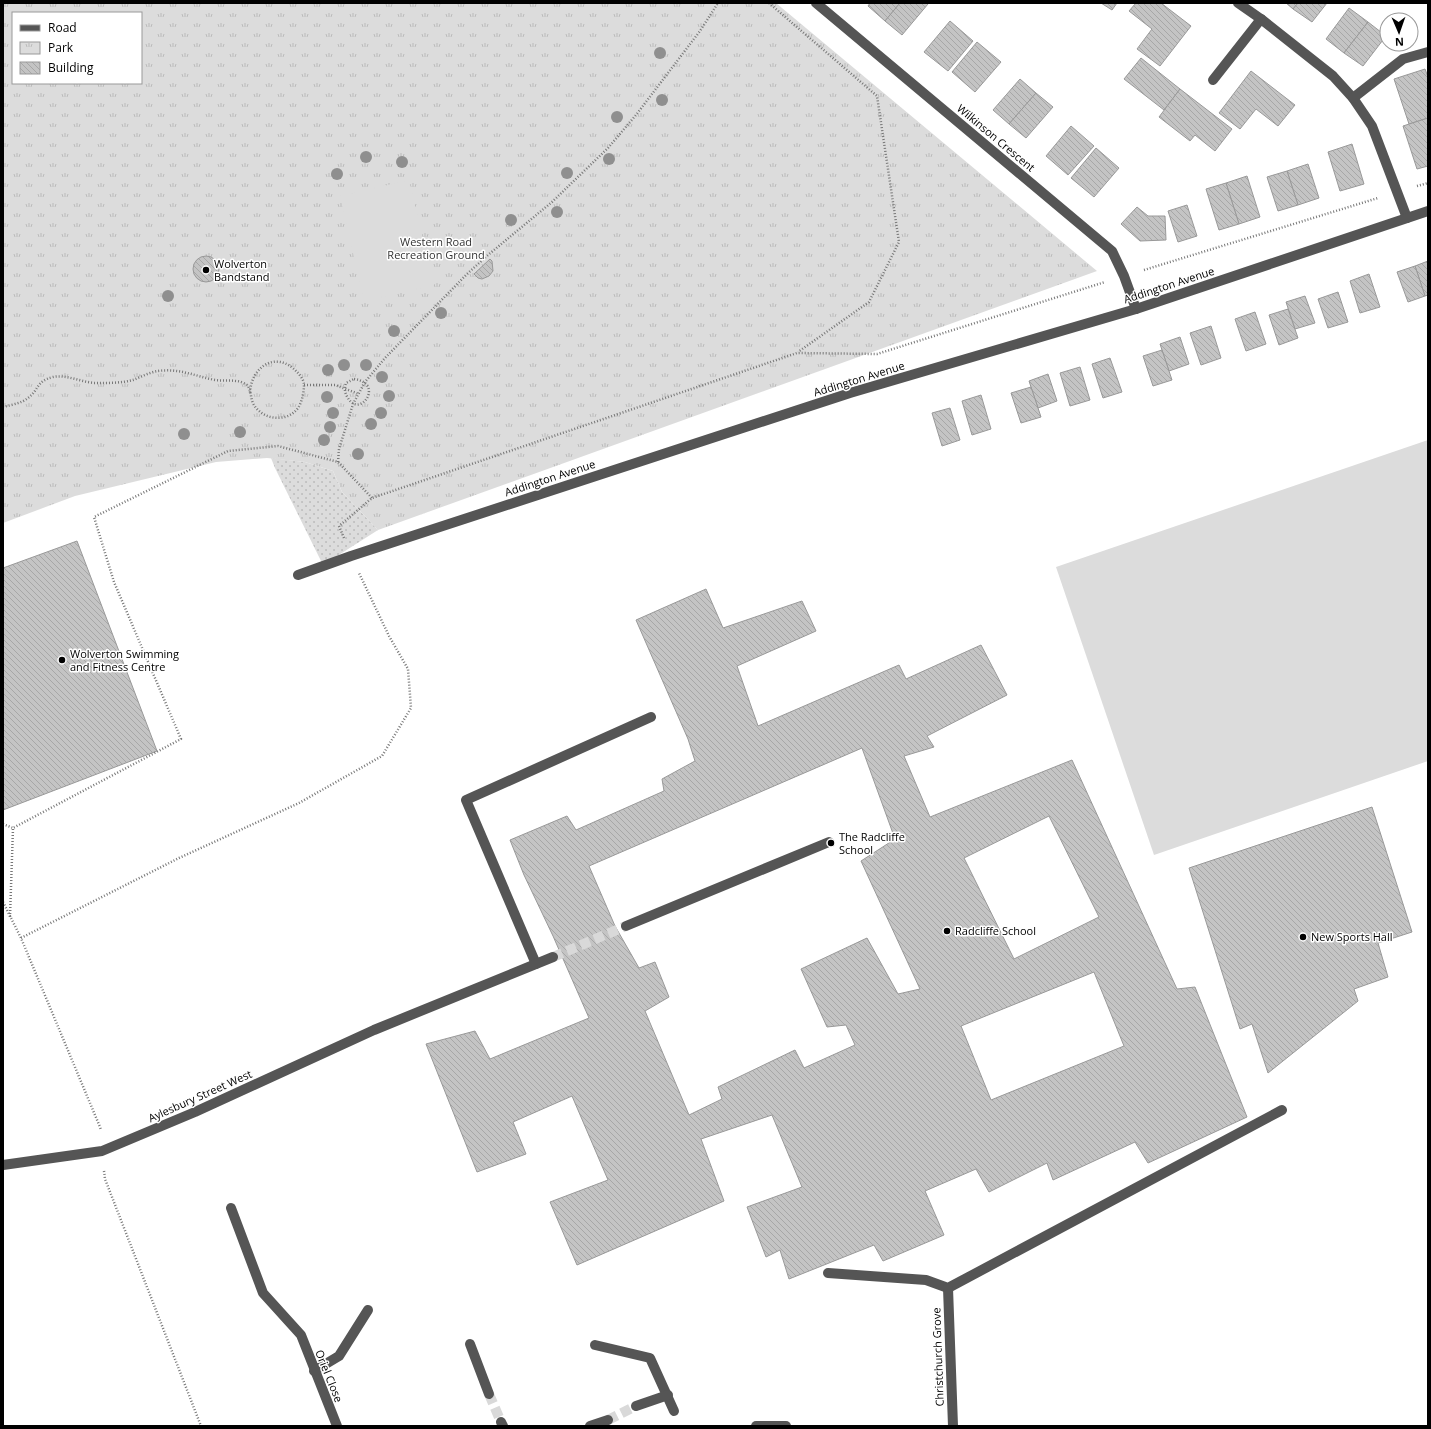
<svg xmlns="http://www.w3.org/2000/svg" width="1431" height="1429" font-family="'Open Sans',sans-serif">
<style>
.grass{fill:url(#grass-dots)}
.park{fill:url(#park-tufts);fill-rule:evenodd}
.pitch{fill:#dcdcdc}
.building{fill:url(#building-back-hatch);stroke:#999;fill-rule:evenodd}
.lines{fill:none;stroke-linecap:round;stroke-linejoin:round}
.minor-tunnel{stroke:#d9d9d9;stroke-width:10;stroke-dasharray:10 5;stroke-linecap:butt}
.path{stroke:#777;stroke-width:2.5;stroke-dasharray:1 2;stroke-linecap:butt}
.minor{stroke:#555;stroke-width:10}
.tree{fill:#8f8f8f}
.poi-dot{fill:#000;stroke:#fff;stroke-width:1.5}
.labels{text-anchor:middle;stroke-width:3;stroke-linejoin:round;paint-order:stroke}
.street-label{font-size:11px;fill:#000;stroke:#fff}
.park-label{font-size:11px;fill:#333;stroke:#fff}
.poi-label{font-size:11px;fill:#000;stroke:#fff;text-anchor:start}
</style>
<defs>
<pattern id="grass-dots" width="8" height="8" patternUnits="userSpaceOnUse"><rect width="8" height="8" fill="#dcdcdc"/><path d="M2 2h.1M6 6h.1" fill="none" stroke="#bbb" stroke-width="1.8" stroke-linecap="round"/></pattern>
<pattern id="park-tufts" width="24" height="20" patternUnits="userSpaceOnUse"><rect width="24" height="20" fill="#dcdcdc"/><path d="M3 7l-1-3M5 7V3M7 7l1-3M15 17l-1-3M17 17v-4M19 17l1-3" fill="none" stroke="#bbb"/></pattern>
<pattern id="building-back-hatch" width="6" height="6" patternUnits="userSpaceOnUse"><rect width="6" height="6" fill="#c4c4c4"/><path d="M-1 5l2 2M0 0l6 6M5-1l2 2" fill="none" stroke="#a7a7a7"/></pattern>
</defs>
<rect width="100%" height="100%" fill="#fff"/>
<!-- grass -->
<path class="grass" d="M271,458L305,462L333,471L342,492L378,530L323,565L275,468Z"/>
<!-- park -->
<path class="park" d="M3,3H776L1097,271L378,530L342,492L333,471L305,462L267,458L216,462L75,496L3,523ZM13,13H141V83H13Z"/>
<!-- pitch -->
<g class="pitch">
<path d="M409,180L434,285L364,301L340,196Z"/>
<path d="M1428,440V761L1154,855L1056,567Z"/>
</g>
<!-- building -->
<g class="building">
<path d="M870,3H900L885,21L868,6Z"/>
<path d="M900,3H927L928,4L902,35L885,21Z"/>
<path d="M1101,3H1117L1112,10Z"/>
<path d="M1136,3H1161L1191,26L1160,66L1137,49L1152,29L1129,11Z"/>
<path d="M1286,3H1298L1293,9Z"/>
<path d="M1298,3H1327L1312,22L1293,9Z"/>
<path d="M1349,8L1368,22L1344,53L1326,39Z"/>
<path d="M950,21L973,41L948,71L924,52Z"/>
<path d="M1368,22L1386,36L1363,66L1344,53Z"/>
<path d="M977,42L1001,62L975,92L952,72Z"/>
<path d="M1141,58L1180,89L1164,110L1124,79Z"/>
<path d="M1425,69L1428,77V118L1409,124L1394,79Z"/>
<path d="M1251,71L1295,105L1278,126L1256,109L1240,129L1219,113Z"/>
<path d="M1020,79L1036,93L1009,124L993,110Z"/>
<path d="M1180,89L1232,129L1215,151L1195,135L1190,141L1159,117Z"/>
<path d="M1036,93L1053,107L1026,138L1009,124Z"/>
<path d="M1428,118V166L1417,169L1403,126Z"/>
<path d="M1071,126L1094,146L1068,175L1046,156Z"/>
<path d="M1352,144L1364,184L1340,191L1328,152Z"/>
<path d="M1096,148L1119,168L1094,197L1071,178Z"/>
<path d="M1308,164L1319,198L1298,205L1287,171Z"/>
<path d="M1287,171L1298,205L1278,211L1267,177Z"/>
<path d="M1247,176L1260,217L1239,224L1226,183Z"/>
<path d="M1226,183L1239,224L1219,230L1206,189Z"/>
<path d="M1187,205L1197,236L1178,242L1168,211Z"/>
<path d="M1137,207L1148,216H1165L1166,240L1140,241L1121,224Z"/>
<circle cx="206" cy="269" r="13"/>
<path d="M490,259L492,261L493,271L489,276L482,279L478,278L474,274Z"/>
<path d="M1428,261V295L1425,296L1415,266Z"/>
<path d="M1415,266L1425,296L1408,302L1397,272Z"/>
<path d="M1369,274L1380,307L1360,313L1350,281Z"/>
<path d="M1338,292L1348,322L1328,328L1318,299Z"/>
<path d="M1305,296L1315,323L1295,329L1286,302Z"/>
<path d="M1288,309L1298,338L1279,345L1269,315Z"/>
<path d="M1255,312L1266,344L1246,351L1235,319Z"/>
<path d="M1211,326L1221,358L1201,365L1190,333Z"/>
<path d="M1180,337L1189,364L1169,371L1160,344Z"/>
<path d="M1162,350L1172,380L1153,386L1143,356Z"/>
<path d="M1110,358L1122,392L1103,398L1092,364Z"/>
<path d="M1080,367L1090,400L1070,406L1060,373Z"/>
<path d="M1048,374L1057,401L1038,408L1029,381Z"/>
<path d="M1031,387L1041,417L1021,423L1011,393Z"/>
<path d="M981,395L991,429L972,435L962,401Z"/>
<path d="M950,408L960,440L942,446L932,413Z"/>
<path d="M77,541L157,751L3,810V568Z"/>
<path d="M706,589L723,628L802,601L816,631L737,666L758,726L899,665L906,679L981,645L1007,695L927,736L934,747L904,756L930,817L1072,760L1177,989L1195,987L1247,1117L1148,1163L1135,1142L1053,1180L1047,1163L989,1192L976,1169L925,1191L944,1235L883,1261L874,1245L789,1279L780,1250L766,1257L747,1207L802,1187L772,1115L701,1139L724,1201L577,1265L550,1202L608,1180L572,1096L513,1122L526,1154L477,1172L426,1044L475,1031L490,1059L589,1018L553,936L524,875L510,840L567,816L576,830L664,791L662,779L695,761L688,739L636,620ZM862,748L895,839L861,861L920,989L898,994L867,938L801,969L827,1027L846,1025L855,1045L804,1068L795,1050L718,1087L722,1099L689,1115L645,1011L669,997L655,962L639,968L615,926L589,866ZM1049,816L1099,917L1014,959L964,858ZM1094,972L1124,1046L991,1100L961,1026Z"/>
<path d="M1372,807L1412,932L1378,943L1388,977L1354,989L1358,1001L1268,1073L1252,1024L1240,1029L1189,868Z"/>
</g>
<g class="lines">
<!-- minor-tunnel -->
<g class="minor-tunnel">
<path d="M553,957L626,926"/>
<path d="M489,1394L501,1422"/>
<path d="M608,1420L636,1406"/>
</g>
<!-- path -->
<g class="path">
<path d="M769,3L877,96L899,242L869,302L798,352"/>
<path d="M1417,186L1428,183"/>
<path d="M1144,270L1378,198"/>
<path d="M354,379C385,383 360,419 348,398C345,394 344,389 346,383Z"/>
<path d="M304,385H335L359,394"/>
<path d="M3,407C11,405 22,403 28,398C39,390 36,381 53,377C67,374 82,383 97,383C109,383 122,383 133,380C141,377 150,372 158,371C179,368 195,376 215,380C222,381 229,380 236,381C240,381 244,383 247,385C252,391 250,399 254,405C263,420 287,423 298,408C302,402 304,392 304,385C304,380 300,375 297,372C277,350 251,366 250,393"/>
<path d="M338,462L339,449L353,404L365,382L385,358L466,275L488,255L552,202L608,148L636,115L700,31L718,3"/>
<path d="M344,538L339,526L372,498L797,353L877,354L1105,282"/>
<path d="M3,824L13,828"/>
<path d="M3,902L21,938L100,1127L101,1130"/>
<path d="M10,917L13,828L181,739L114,582L94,517L228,451L278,446L338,462L372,498"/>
<path d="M21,938L179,858L299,803L382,756L411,708L408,669L389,636L359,573"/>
<path d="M104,1171L105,1179L201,1426"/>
</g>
<!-- minor -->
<g class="minor">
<path d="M816,3L1112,251L1124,276L1136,309"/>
<path d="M1238,3L1261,19L1333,76L1353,98L1372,126L1407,218"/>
<path d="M1213,80L1261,19"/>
<path d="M1353,98L1403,59L1428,52"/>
<path d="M298,575L351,556L850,393L1136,309L1428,211"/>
<path d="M626,926L829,842"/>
<path d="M536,964L466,800L651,717"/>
<path d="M3,1165L102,1151L195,1112L374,1030L553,957"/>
<path d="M231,1208L263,1293L301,1335L337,1426"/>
<path d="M828,1273L926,1280L948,1288L1282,1110"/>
<path d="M948,1288L953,1426"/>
<path d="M470,1344L489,1394"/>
<path d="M595,1345L650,1358L674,1411"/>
<path d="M314,1371L339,1356L368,1310"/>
<path d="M636,1406L668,1395"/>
<path d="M501,1422L503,1426"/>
<path d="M590,1426L608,1420"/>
<path d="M756,1426H786"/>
</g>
</g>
<!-- trees -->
<g class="tree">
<circle cx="660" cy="53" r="6"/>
<circle cx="662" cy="100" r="6"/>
<circle cx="617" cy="117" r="6"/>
<circle cx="366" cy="157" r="6"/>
<circle cx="609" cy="159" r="6"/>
<circle cx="402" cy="162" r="6"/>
<circle cx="567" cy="173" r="6"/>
<circle cx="337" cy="174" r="6"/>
<circle cx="557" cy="212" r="6"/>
<circle cx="511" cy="220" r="6"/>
<circle cx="168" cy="296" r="6"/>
<circle cx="441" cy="313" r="6"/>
<circle cx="394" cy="331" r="6"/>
<circle cx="344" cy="365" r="6"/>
<circle cx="366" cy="365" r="6"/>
<circle cx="328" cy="370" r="6"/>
<circle cx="382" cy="377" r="6"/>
<circle cx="389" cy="396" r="6"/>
<circle cx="327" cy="397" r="6"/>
<circle cx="333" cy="413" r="6"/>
<circle cx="381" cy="413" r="6"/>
<circle cx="371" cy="424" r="6"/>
<circle cx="330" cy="427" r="6"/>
<circle cx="240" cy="432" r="6"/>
<circle cx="184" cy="434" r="6"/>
<circle cx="324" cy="440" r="6"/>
<circle cx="358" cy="454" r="6"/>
</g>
<!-- markers -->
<g class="poi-dot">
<circle cx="206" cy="270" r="4"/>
<circle cx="62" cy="660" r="4"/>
<circle cx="831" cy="843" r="4"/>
<circle cx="947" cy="931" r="4"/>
<circle cx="1303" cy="937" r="4"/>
</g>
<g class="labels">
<!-- street labels -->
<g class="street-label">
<text transform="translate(996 138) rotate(40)" y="4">Wilkinson Crescent</text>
<text transform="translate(1169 285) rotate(-18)" y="4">Addington Avenue</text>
<text transform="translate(859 379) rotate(-17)" y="4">Addington Avenue</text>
<text transform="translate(550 478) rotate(-18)" y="4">Addington Avenue</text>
<text transform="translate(200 1096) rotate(-24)" y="4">Aylesbury Street West</text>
<text transform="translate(938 1357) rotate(-92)" y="4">Christchurch Grove</text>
<text transform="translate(329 1376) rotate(68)" y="4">Oriel Close</text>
</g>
<!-- park labels -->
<g class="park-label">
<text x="436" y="246">Western Road<tspan x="436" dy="13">Recreation Ground</tspan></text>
</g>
<!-- poi labels -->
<g class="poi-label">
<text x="214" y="268">Wolverton<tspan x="214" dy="13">Bandstand</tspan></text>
<text x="70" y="658">Wolverton Swimming<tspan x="70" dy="13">and Fitness Centre</tspan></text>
<text x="839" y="841">The Radcliffe<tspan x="839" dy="13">School</tspan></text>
<text x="955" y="935">Radcliffe School</text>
<text x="1311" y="941">New Sports Hall</text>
</g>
</g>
<!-- border -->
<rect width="1431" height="1429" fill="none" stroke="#000000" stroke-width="8"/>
<!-- legend -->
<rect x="12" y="12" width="130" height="72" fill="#ffffff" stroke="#999999"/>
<rect x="20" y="25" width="20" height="6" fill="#555555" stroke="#999999"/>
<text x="48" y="32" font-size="12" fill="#000000">Road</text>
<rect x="20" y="42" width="20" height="12" fill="url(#park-tufts)" stroke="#999999"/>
<text x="48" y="52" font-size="12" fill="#000000">Park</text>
<rect x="20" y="62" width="20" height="12" fill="url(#building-back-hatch)" stroke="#999999"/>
<text x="48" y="72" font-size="12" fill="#000000">Building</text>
<!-- north arrow -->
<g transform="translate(1399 32) rotate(178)"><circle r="19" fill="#ffffff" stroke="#999999"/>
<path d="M0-3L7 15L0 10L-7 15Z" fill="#000000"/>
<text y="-6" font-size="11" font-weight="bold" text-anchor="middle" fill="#000000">N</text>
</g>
</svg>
